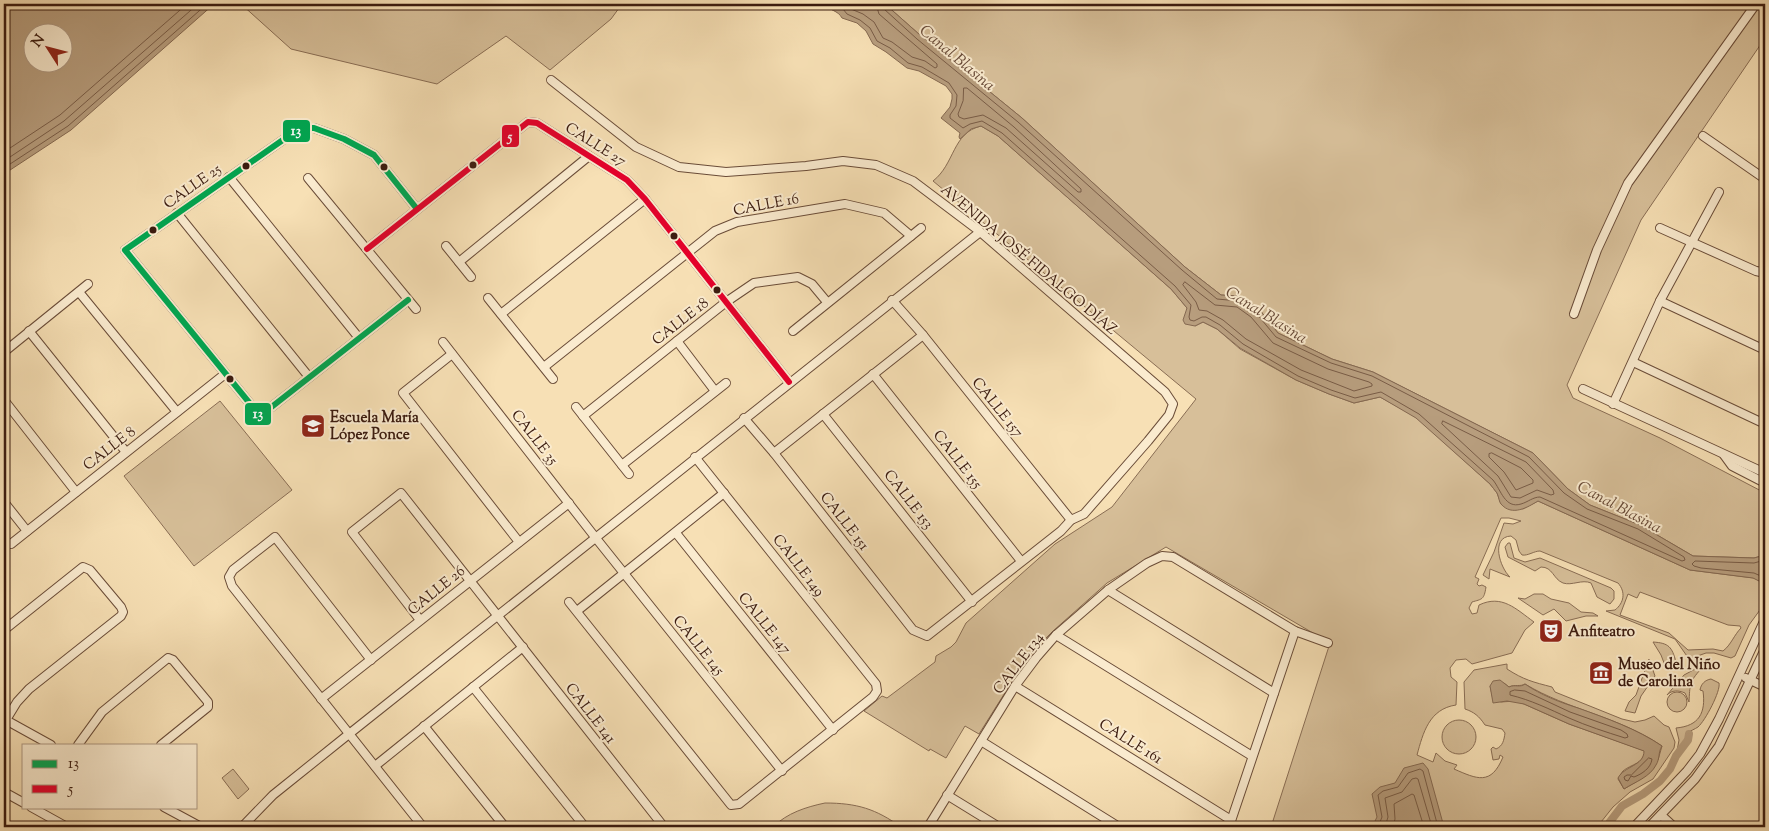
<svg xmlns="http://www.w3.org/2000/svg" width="1769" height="831" font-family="'Sorts Mill Goudy',serif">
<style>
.green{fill:#d7bf99;stroke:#896d54;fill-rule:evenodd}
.water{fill:#b79d7d;stroke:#856951;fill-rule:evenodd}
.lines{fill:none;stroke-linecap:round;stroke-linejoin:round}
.shore{stroke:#795c46;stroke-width:1}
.canal{stroke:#b79d7d;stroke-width:8}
.minor-casing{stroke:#6a4c38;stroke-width:10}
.minor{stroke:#faebcf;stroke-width:8}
.bus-1-casing{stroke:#faebcf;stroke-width:10}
.bus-2-casing{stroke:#faebcf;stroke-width:10}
.bus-1{stroke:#00a651;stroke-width:6}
.bus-2{stroke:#e4002b;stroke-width:6}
.bus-dot{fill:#3b1b0f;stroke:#faebcf;stroke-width:2}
.labels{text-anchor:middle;stroke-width:4;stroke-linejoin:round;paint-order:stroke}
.street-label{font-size:15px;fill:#3b1b0f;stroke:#faebcf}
.poi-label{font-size:15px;font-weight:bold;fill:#3b1b0f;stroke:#faebcf;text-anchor:start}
.water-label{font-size:16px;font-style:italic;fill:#664836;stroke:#faebcf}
.line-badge{stroke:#faebcf;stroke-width:2}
.badge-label{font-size:14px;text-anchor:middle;font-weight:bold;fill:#fff}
</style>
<rect width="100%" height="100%" fill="#f7e0b5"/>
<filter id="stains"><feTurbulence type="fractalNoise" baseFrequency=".004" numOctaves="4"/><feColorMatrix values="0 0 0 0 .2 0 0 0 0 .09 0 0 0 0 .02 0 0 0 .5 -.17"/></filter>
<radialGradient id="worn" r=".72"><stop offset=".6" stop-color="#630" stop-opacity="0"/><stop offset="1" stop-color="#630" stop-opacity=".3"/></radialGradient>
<!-- green -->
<g class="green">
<path d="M241,4H622L611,19L550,70L506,36L437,84L291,49Z"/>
<path d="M885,4H1765V38L1641,220L1567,385L1573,398L1660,438L1765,493V555L1754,558L1693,556L1640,525L1590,505L1568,489L1533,453L1373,372L1332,359L1278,333L1259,309L1240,296L1221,295L1185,267L1022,118L920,35Z"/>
<path d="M981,126L998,136L1171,289L1187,308L1195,326L1203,322L1217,329L1240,349L1296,380L1329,394L1354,403L1380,397L1416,417L1490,484L1497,493L1501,504L1523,509L1538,501L1690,570L1754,578L1765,584V603L1749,625L1735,656L1731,658L1714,653H1706L1689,659L1675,639L1606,611L1615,610C1624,603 1626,592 1618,583L1540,551C1534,551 1528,556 1522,555L1519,551L1516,540L1511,536C1490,537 1500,568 1510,577L1490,569L1489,579L1483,575L1494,552L1504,523L1513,524L1521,521L1509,518H1501L1475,577L1479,579L1477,584L1479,586L1482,585L1486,587C1484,600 1482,599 1472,602L1469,608L1472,614L1477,613L1479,605C1502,594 1516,609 1534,622L1525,630L1512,653L1472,664L1466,659L1456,660L1450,668L1451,677L1457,682L1456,705C1429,709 1423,733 1417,755L1433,762L1436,753L1445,761L1457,765L1454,769C1477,779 1491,786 1503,757L1500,755L1499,759L1493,760L1491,749L1493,747L1496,749C1503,746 1504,740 1505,733L1502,729L1485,725C1479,716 1474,712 1465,709L1464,682L1474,670L1507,664V669C1524,680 1533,682 1552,687L1555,692L1622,719L1635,722L1645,720L1654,716L1664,725L1669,727L1675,742L1674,748L1653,779L1630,792L1613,807L1597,827H1271L1330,643L1166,547L1107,583L1053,631L1033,651L1018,672L979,734L965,726L946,758L930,749L929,751L864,711L882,696L887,698L935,662L936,656L951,647L956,642L966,623L1055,544L1112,507L1196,399L933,181C955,164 952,133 981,126ZM1640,592L1728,625L1740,626L1741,628C1734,635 1731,645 1723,651L1713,649L1688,650L1669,633L1620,615L1628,594L1637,598ZM1504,683L1509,687C1515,684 1520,687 1525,684C1568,710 1620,717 1662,746L1658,760L1639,780L1624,789L1618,779C1620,776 1621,773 1623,771C1631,764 1644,764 1645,751L1569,724L1524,704L1515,701L1501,702L1493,699L1490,686Z"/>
<path d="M220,401L292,490L194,566L124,476Z"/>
<path d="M1508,543H1510L1514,558L1525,562L1540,558L1611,588L1614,591V599L1610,604L1597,597L1591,583C1582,579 1572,586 1563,583C1553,579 1553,567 1541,567L1535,571L1508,557L1505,547Z"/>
<path d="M1534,594H1543L1551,599L1569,603L1581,612L1593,613L1598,616H1586L1566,621L1554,609L1543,615L1518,598L1525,599Z"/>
<path d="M1653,642C1669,643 1672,647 1676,662L1666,668L1661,655Z"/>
<path d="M1649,659L1655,676L1641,696L1635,713L1625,711L1629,702L1636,695Z"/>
<path d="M1699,667L1701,669C1689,682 1690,685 1689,702L1685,693C1678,690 1672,690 1667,695L1684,675Z"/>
<path d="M1711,679L1719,683C1721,691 1705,721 1698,727C1695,729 1690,731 1687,733L1684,742L1677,751L1679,740L1676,728C1699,726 1706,713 1703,691L1700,690C1701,684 1705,680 1711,679Z"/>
<circle cx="1677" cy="702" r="10"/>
<circle cx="1459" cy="737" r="17"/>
<path d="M233,769L249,789L238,799L222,778Z"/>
<path d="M825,803C857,803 876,809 901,827H773C787,813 806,807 825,803Z"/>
</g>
<!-- water -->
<g class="water">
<path d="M4,4H214L71,130L4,174ZM32,32H62V62H32Z"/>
<path d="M826,4H885L920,35L1022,118L1185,267L1221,295L1240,296L1259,309L1278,333L1332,359L1373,372L1533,453L1568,489L1590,505L1640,525L1693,556L1754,558L1765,555V584L1753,578L1690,570L1538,501C1528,507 1512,517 1501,504C1499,502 1499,497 1497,493C1495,490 1492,487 1490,484L1416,418L1380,397L1354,403L1329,394L1296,380L1240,348L1217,329L1203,322L1195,326L1185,324L1183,320L1187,308L1171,289L998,136L981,126L971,129L960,139L959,137L960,133L941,118L950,107L952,99V94L946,86L919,71L907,68L886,52L873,44L866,31L857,23L842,18C838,10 829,11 826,4Z"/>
<path d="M1500,680L1509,687C1515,684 1520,688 1525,684C1541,695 1559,702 1578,708C1606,718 1637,729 1662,746C1658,752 1660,759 1656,765C1650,777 1635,782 1624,789L1618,778C1624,766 1644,766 1644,751L1569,724L1524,704L1507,701L1493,703L1490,686L1493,681Z"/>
<path d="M1423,763L1428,769L1444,827H1372L1377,817L1372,794L1380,787L1395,783L1404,768Z"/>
</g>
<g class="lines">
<!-- shore -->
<g class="shore">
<path d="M832,4L843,9L847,14L860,20L870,28L877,41L890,48L908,63L922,67L949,83L957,95L956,106L950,115V118L963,128L970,124L982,121L1002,133L1175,286L1191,305L1189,317L1190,320L1194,321L1202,317H1206L1220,325L1243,344L1298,376L1331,390L1355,398L1381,392L1419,414L1493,480C1501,490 1505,509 1521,504C1528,502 1533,497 1540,497L1682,561L1685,560L1684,557L1638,529L1587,509L1564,493L1529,457L1372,376L1331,363L1276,337L1256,313L1239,301L1217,299L1182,270L1018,122L917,39L884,9L882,4"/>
<path d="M846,4L851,9L863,14L874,22L883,38L892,42L912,57L925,61L935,68L937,67V64L879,14L876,4"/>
<path d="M964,88H967L1014,127L1081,189V192H1078L1006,128L983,115L964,119L959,117L958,114L963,101Z"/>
<path d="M4,152L60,115L187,4"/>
<path d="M4,161L64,121L198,4"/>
<path d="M4,168L68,126L207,4"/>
<path d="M1185,282L1215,305L1237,307L1251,317L1273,343L1328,369L1369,382L1372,384V386L1354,391L1301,370L1246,339L1223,320L1207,311L1199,310L1196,302L1183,285Z"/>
<path d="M1443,421L1526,462L1553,490L1554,494L1551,495L1537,490L1520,498L1511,497L1498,476L1442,424Z"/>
<path d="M1492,453L1521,468L1533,480V483L1516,490L1504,472L1489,457V454Z"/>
<path d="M1765,560L1754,563L1695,561L1692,564L1694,566L1701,568L1754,573L1765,578"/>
<path d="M1515,690L1525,691L1570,712L1621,730L1627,734L1628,737L1625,738C1606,732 1587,726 1569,718C1549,709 1531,700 1510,695V692Z"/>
<path d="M1649,758L1652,759C1651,768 1642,774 1634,777L1631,776L1628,781L1625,780L1624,777L1627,775H1631Z"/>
<path d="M1378,827L1382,817L1378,795L1383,791L1398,787L1408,773L1420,769L1423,771L1438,827"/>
<path d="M1385,827L1388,817L1385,798L1402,792L1412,779L1416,778L1418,779L1432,827"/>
<path d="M1393,827L1395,819L1394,804L1412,794L1414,795L1424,827"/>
</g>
<!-- canal -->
<path class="canal" d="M1606,827L1622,806L1643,794L1660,781L1670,769L1676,756L1688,740L1689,734"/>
<defs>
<g id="minor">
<path d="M551,80L636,147L679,167L726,172L806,166L843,161L876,165L913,181L978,230L1165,392L1173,404L1169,415L1148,441L1084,514L1071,520L1061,531L927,636L913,630L774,453L744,418"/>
<path d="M1703,136L1765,179"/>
<path d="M229,177L359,338"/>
<path d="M308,178L416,309"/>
<path d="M177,213L309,377"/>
<path d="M1660,228L1756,271L1765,273"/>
<path d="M446,246L471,277"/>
<path d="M367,249L528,122L537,123L627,180L645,199L789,382"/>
<path d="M459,262L589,156"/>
<path d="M79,292L177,412"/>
<path d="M488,298L553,379"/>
<path d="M408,300L260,416L125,250L300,128H314L344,139L374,155L417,209"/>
<path d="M892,300L923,335L1071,520"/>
<path d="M1660,301L1765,350"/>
<path d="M501,314L645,199"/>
<path d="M1574,314L1597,250L1628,183L1756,4"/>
<path d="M29,331L126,452"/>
<path d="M793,331L921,228"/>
<path d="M677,341L715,391"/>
<path d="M443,342L595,537L782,771"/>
<path d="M4,352L88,284"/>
<path d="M452,354L403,393L519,542"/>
<path d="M1633,362L1765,424"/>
<path d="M544,367L715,231L737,222L845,204L884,213L911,236"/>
<path d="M873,374L1021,561"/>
<path d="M1583,389L1765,473"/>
<path d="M4,400L76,492"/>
<path d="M1613,404L1660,301L1719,192"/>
<path d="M576,407L629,474"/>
<path d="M823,414L972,602"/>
<path d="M583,416L726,302L754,283L798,277L812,284L827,302"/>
<path d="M774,453L923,335"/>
<path d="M1724,455L1732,466L1765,483"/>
<path d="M622,465L726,383"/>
<path d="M4,502L27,531"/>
<path d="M676,533L833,730"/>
<path d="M11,544L225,374"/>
<path d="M1108,590L1274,693"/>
<path d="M569,602L731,805L739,804L873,697L877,691L876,684L695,457"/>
<path d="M577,611L724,493"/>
<path d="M420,620L352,532L401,493L664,827"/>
<path d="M4,630L83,567L90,570L121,607L123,612L121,616L29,689L17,702L6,720"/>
<path d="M1056,635L1252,756"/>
<path d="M371,660L275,537L233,570L229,577L232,586L423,827"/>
<path d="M1746,678L1765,687"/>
<path d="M1015,686L1231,820"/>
<path d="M473,687L585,827"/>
<path d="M321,699L569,503"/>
<path d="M4,719L51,745"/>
<path d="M424,726L505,827"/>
<path d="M981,741L1119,827"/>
<path d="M78,745L102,712L168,658L173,660L208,702V707L161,745"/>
<path d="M375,766L523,647"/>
<path d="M4,792L24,803"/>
<path d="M947,795L999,827"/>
<path d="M31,807L67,827"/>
<path d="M164,807L201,827"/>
<path d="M1661,815L1674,827"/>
<path d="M242,827L273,795L349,734L980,232"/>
<path d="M928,827L1015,686L1036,658L1056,635L1108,590L1147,563L1162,556L1173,557L1295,631L1328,643"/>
<path d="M1229,827L1295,631"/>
<path d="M1634,827L1687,771L1700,754L1719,719L1765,619"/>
<path d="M1649,827L1695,779L1719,746L1765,649"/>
</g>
</defs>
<!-- minor casing -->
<use href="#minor" class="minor-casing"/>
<!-- minor -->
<use href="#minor" class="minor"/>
<defs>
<path id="bus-1" d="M408,300L260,416L125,250L300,128H314L344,139L374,155L417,209"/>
<path id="bus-2" d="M367,249L528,122L537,123L627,180L645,199L789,382"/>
</defs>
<!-- bus-1 casing -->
<use href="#bus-1" class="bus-1-casing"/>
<!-- bus-2 casing -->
<use href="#bus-2" class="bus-2-casing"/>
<!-- bus-1 -->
<use href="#bus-1" class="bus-1"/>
<!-- bus-2 -->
<use href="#bus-2" class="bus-2"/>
</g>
<!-- icons -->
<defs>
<symbol id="school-square" viewBox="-11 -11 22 22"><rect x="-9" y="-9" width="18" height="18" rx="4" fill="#8f2418" stroke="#faebcf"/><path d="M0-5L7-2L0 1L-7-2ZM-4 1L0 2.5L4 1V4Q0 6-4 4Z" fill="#fff"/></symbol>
<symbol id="theatre-square" viewBox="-11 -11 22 22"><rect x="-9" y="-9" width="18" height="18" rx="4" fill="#8f2418" stroke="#faebcf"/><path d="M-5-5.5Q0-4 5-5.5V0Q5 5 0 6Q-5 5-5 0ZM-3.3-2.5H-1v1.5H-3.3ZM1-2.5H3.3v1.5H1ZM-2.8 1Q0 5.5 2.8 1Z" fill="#fff"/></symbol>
<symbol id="museum-square" viewBox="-11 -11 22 22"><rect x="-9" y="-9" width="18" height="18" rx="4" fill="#8f2418" stroke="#faebcf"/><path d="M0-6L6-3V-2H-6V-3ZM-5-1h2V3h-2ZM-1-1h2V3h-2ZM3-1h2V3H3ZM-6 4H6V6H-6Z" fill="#fff"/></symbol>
</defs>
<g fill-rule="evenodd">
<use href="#school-square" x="299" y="412" width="28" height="28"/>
<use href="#theatre-square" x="1537" y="617" width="28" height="28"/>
<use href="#museum-square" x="1587" y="659" width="28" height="28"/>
</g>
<!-- markers -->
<g class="bus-dot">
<circle cx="473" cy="165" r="4.5"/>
<circle cx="246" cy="166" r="4.5"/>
<circle cx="384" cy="167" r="4.5"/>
<circle cx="153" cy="230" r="4.5"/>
<circle cx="674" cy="236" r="4.5"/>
<circle cx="717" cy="290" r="4.5"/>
<circle cx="230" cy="379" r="4.5"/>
</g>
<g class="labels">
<!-- street labels -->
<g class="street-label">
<text transform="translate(596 144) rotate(32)" y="5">CALLE 27</text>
<text transform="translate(192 186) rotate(-35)" y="5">CALLE 25</text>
<text transform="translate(766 204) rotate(-11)" y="5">CALLE 16</text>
<text transform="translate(1029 259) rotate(40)" y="5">AVENIDA JOSÉ FIDALGO DÍAZ</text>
<text transform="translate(680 321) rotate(-38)" y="5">CALLE 18</text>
<text transform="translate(998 407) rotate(51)" y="5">CALLE 157</text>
<text transform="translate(535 437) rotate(52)" y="5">CALLE 35</text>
<text transform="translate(109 448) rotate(-38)" y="5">CALLE 8</text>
<text transform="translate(958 459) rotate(52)" y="5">CALLE 155</text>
<text transform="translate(909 499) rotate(52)" y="5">CALLE 153</text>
<text transform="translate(845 521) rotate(52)" y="5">CALLE 151</text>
<text transform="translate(799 565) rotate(52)" y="5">CALLE 149</text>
<text transform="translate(436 590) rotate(-39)" y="5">CALLE 26</text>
<text transform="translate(765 623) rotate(51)" y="5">CALLE 147</text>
<text transform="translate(699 645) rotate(51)" y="5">CALLE 145</text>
<text transform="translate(1018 663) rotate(-53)" y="5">CALLE 134</text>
<text transform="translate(591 713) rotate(52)" y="5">CALLE 141</text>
<text transform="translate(1131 741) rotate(32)" y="5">CALLE 161</text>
</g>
<!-- poi labels -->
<g class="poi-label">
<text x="330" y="422">Escuela María<tspan x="330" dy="17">López Ponce</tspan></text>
<text x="1568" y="636">Anfiteatro</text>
<text x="1618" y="669">Museo del Niño<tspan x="1618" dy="17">de Carolina</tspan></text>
</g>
<!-- water labels -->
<g class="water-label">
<text transform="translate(958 57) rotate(40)" y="6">Canal Blasina</text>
<text transform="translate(1267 314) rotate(32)" y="6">Canal Blasina</text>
<text transform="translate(1620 506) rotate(28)" y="6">Canal Blasina</text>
</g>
</g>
<g class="line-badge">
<rect x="282" y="119" width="29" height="24" rx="5" fill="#00a651"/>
<rect x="501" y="124" width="19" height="24" rx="5" fill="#e4002b"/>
<rect x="244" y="402" width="28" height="24" rx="5" fill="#00a651"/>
</g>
<g class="badge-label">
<text x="296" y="135">13</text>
<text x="510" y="141">5</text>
<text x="258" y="418">13</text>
</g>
<!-- margin -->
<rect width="1769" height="831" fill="none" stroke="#f7e0b5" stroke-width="20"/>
<rect x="5" y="5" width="1759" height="821" fill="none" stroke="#3b1b0f" stroke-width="2.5"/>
<rect x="10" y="10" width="1749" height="811" fill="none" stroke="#3b1b0f"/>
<!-- legend -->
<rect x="22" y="744" width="175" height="65" fill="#faebcf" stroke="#ae9882"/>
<rect x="32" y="760" width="25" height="8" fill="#00a651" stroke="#ae9882"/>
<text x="68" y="768" font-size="15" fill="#3b1b0f">13</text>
<rect x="32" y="785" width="25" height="8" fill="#e4002b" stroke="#ae9882"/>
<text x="68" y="794" font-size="15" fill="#3b1b0f">5</text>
<!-- north arrow -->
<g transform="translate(48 48) rotate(306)"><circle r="24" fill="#faebcf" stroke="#ae9882"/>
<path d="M0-4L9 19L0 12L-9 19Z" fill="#8f2418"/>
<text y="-8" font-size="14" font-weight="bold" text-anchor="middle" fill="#3b1b0f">N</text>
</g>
<rect width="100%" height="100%" filter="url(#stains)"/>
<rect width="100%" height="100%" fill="url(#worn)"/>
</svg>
